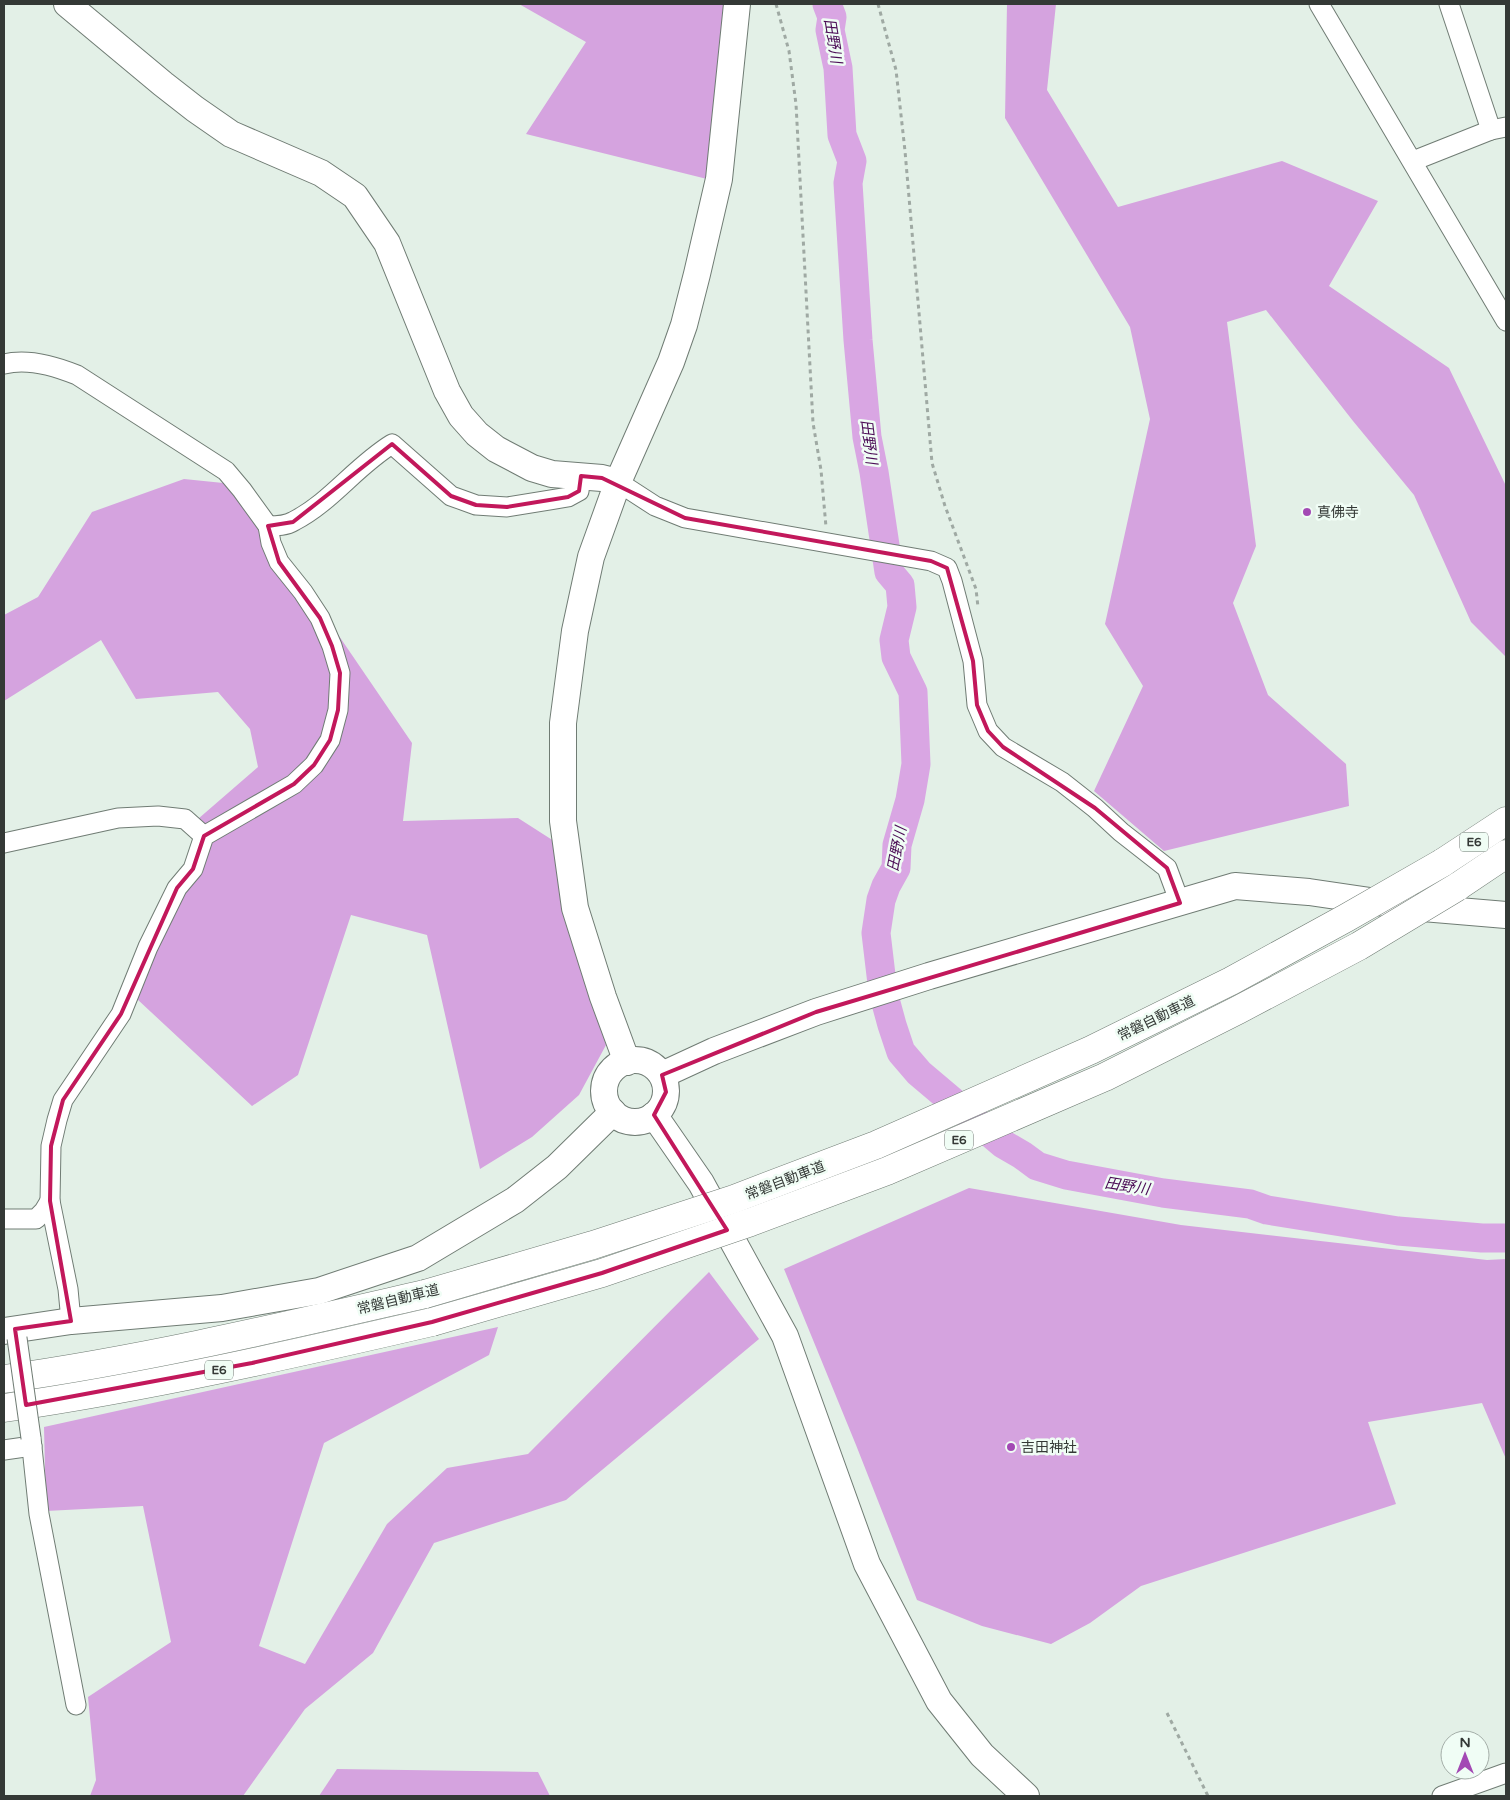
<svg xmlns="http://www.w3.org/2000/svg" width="1510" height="1800" font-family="'Varela Round','Noto Sans JP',sans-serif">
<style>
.forest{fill:#d5a3df}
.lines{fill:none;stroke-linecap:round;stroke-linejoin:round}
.river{stroke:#d9a6e3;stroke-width:29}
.street-casing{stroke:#707c74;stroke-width:21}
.secondary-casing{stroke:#707c74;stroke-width:28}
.highway-casing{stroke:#707c74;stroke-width:29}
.path{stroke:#9fa9a3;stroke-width:3;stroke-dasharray:4 4;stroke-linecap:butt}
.street{stroke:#fff;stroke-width:19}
.secondary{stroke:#fff;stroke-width:26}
.highway{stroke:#fff;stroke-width:28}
.street-bridge-casing{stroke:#707c74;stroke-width:21;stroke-linecap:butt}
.highway-bridge-casing{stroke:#707c74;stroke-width:29;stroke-linecap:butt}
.street-bridge{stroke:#fff;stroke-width:19}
.highway-bridge{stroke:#fff;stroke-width:28}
.marked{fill:none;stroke:#c2185b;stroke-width:4;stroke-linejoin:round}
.poi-dot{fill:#a349b4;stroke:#f0fdf5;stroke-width:2}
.labels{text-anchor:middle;stroke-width:5;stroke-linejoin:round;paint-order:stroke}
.shield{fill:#f0fdf5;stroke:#6c746f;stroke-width:1}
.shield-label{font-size:12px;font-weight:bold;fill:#343936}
.poi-label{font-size:14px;fill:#343936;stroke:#f0fdf5;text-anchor:start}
.street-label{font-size:14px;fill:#343936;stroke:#f0fdf5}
.water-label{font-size:15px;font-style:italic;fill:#4a0b55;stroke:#f0fdf5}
</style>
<rect width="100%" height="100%" fill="#e3f0e7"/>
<!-- forest -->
<g class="forest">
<path d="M519,4H726L707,179L526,134L586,42Z"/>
<path d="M1007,4H1056L1047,90L1118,207L1282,161L1378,201L1329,286L1449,368L1506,486V657L1471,622L1414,495L1353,421L1266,310L1227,322L1256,546L1233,603L1268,695L1346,764L1349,806L1164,851L1094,791L1143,686L1105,624L1150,419L1130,327L1005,118Z"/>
<path d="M184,479L233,484L264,526L412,743L403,821L518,818L557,843L606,1045L579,1095L532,1137L480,1169L427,935L351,915L298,1075L252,1106L137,999L180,893L199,870L198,819L258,767L250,729L218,692L136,699L101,640L4,701V615L38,597L92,512Z"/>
<path d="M969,1188L1181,1225L1487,1260L1506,1259V1459L1482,1403L1368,1422L1396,1504L1141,1586L1090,1623L1051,1644L982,1626L917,1600L856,1445L784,1269Z"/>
<path d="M709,1272L759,1339L566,1500L434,1543L373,1653L305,1709L243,1796H90L96,1780L88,1697L171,1642L143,1506L46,1511L44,1427L498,1327L489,1355L324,1443L259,1646L305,1664L387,1524L447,1468L528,1454Z"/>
<path d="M337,1769L538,1772L550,1796H319Z"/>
</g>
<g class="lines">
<!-- river -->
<path class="river" d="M827,4L832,17L830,30L838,68L842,135L852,161L848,183L858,340L867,437L874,472L889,572L900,585L902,607L894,640L896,657L913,692L916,764L910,800L897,845L896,868L886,886L881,900L876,933L883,992L892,1025L901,1052L919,1073L1003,1144L1022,1155L1037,1166L1066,1175L1163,1193L1250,1204L1267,1210L1398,1231L1482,1238H1506"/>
<defs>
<g id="street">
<path d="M1319,4L1506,321"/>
<path d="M1449,4L1491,130"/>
<path d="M1413,161L1491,130L1506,127"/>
<path d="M4,364C27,358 55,366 77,375L226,471L242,490L268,526L271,543L279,562L303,592L320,618L332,646L340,673L338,710L330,740L314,765L294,784L204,836L193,869L177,888L148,947L121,1014L63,1100L57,1120L51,1146L50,1201L68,1289L71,1321"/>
<path d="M618,482L655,506L685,518L931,561L947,568L952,581L973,661L977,705L988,731L1003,747L1062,782L1095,808L1121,832L1167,868L1180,903"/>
<path d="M268,526C277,526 286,526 294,521C331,502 356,466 392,444L451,496L476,505L507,507L568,497L579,491L581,476"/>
<path d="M4,843L118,818L158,816L185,819L204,836"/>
<path d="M4,1219H36L44,1211L50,1201"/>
<path d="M31,1438L39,1514L76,1705"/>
<path d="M4,1450L32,1446"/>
<path d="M1442,1796L1506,1773"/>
</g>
<g id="secondary">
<path d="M67,4L163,84L195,109L231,134L321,173L355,196L387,243L447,391L461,416L477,434L496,449L532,468L552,474L602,478L618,482"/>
<circle cx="635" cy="1091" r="31"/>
<path d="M627,1062L603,997L575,908L563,821V723L575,631L591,557L618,482L671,362L684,325L697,274L719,179L737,4"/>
<path d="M662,1075L714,1051L816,1012L929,976L1235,886L1309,892L1411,907L1506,915"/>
<path d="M654,1115L701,1183L785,1336L867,1564L939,1701L982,1755L1026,1796"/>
<path d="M4,1331L71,1321L222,1308L319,1291L418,1258L515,1200L557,1167L613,1112"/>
</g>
<g id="highway">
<path d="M1442,863L1506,821"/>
<path d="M1457,887L1506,854"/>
<path d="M4,1379C146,1359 285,1326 425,1294"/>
<path d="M4,1408C148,1387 290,1355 432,1322"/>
</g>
</defs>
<!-- street casing -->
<use href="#street" class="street-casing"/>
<!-- secondary casing -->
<use href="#secondary" class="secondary-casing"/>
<!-- highway casing -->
<use href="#highway" class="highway-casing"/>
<!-- path -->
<g class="path">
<path d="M776,4L789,51L796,104L813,423L821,470L826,527"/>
<path d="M878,4L896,70L905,151L932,463L945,506L976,589L978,607"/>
<path d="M1167,1713L1208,1796"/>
</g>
<!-- street -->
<use href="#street" class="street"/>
<!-- secondary -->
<use href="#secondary" class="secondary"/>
<!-- highway -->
<use href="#highway" class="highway"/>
<defs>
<path id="street-bridge" d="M17,1338L31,1438"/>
<g id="highway-bridge">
<path d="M425,1294L593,1245L734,1199L876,1145L1091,1050L1231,981L1346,918L1442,863"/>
<path d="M432,1322L602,1273L751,1222L887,1171L1105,1077L1238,1010L1359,946L1457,887"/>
</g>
</defs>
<!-- street-bridge casing -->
<use href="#street-bridge" class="street-bridge-casing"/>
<!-- highway-bridge casing -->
<use href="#highway-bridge" class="highway-bridge-casing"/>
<!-- street-bridge -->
<use href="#street-bridge" class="street-bridge"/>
<!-- highway-bridge -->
<use href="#highway-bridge" class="highway-bridge"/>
</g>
<!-- marked area -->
<path class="marked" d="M392,444L451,496L476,505L507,507L568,497L579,491L581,476L602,478L685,518L931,561L947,568L973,661L977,705L988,731L1003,747L1095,808L1167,868L1180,903L816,1012L662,1075L666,1092L654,1115L727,1230L602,1273L432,1322L252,1363L26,1405L15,1329L71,1321L50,1201L51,1146L63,1100L121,1014L177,888L193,869L204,836L294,784L314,765L330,740L338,710L340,673L332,646L320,618L279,562L268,526L293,522Z"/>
<!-- markers -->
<g class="poi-dot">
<circle cx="1307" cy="512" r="5"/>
<circle cx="1011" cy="1447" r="5"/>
</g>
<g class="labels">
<!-- shield labels -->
<g class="shield">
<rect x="1460" y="832.5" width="28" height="19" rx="4"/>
<rect x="945" y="1130.5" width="28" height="19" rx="4"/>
<rect x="205" y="1360.5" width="28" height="19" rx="4"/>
</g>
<g class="shield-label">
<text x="1474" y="846">E6</text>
<text x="959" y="1144">E6</text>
<text x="219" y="1374">E6</text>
</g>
<!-- poi labels -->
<g class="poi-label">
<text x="1317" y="517">真佛寺</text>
<text x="1021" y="1452">吉田神社</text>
</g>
<!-- street labels -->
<g class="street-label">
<text transform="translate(1156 1018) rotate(-26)" y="5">常磐自動車道</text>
<text transform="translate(785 1180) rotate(-21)" y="5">常磐自動車道</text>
<text transform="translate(398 1299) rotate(-14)" y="5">常磐自動車道</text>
</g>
<!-- water labels -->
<g class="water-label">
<text transform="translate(833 41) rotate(81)" y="5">田野川</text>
<text transform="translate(869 442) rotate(83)" y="5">田野川</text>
<text transform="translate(897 849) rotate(-79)" y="5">田野川</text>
<text transform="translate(1127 1186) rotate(9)" y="5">田野川</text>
</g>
</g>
<!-- border -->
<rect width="1510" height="1800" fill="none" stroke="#343936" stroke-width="10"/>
<!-- north arrow -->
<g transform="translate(1465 1755)"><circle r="24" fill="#f0fdf5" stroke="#a5afa9"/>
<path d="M0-4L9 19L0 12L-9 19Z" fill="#a349b4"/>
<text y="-8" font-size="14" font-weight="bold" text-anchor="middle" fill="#343936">N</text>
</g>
</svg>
